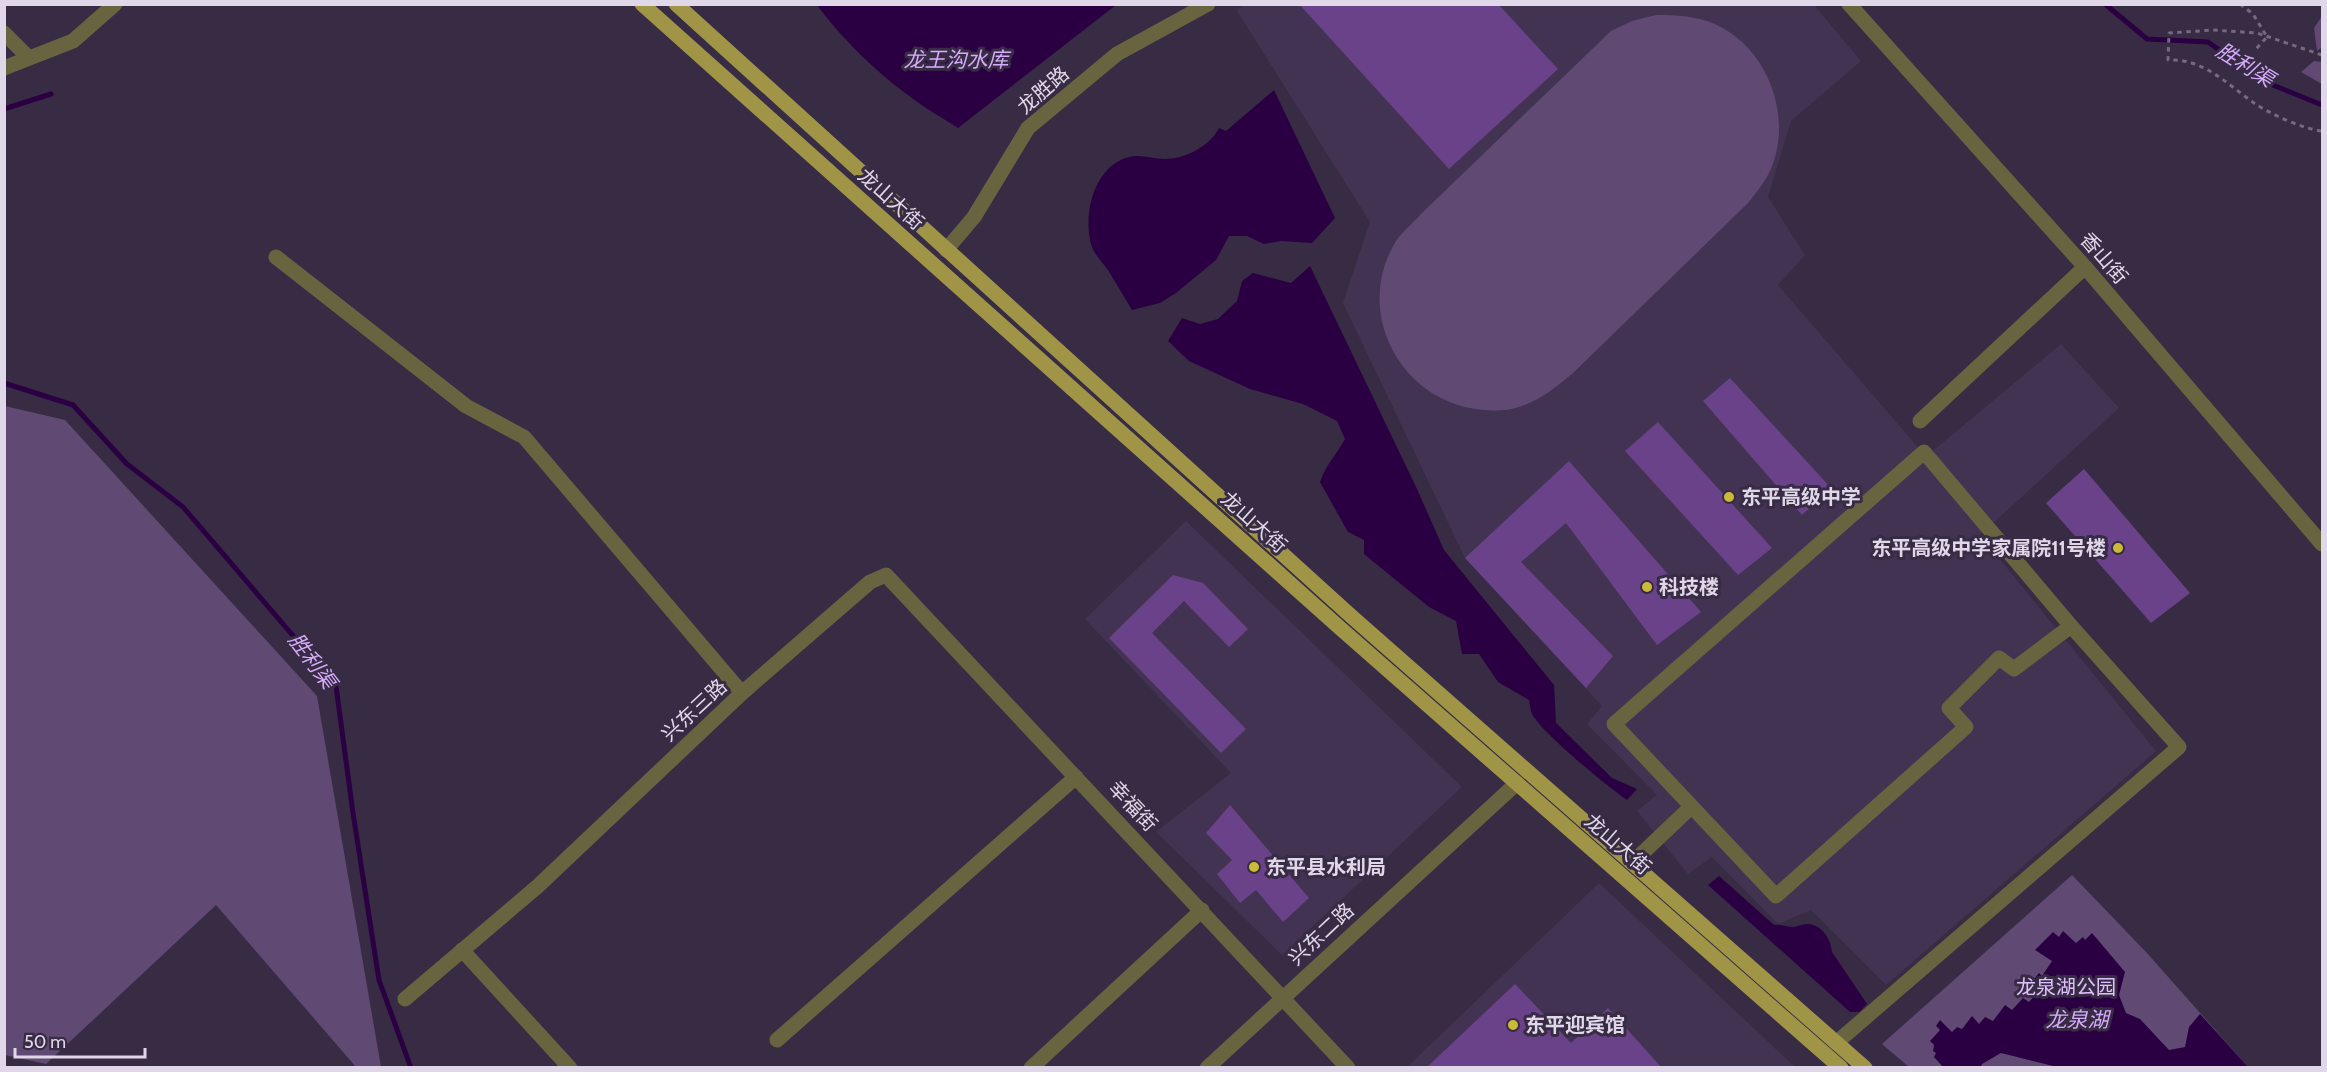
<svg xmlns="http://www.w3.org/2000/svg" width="2327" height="1072" font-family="Cabin,'Noto Sans SC',sans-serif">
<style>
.built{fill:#433352}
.green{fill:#604a74}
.water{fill:#2a0043}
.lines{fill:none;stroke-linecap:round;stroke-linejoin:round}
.stream{stroke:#2a0043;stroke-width:5}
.building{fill:#694289}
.path{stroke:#74697f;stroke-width:3;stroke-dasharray:4.5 4.5;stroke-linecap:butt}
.minor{stroke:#696440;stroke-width:15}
.major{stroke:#a09547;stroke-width:15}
.poi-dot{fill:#cbba39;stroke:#382b44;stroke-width:2}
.labels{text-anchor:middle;stroke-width:6;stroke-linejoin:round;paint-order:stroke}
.street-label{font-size:20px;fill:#e0d8e9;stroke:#382b44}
.poi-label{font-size:20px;font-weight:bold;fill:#e0d8e9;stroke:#382b44;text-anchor:start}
.park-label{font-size:20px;fill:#e0c1fe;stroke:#382b44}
.water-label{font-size:21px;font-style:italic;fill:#d5abfb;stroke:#382b44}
</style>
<rect width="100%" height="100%" fill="#382b44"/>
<!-- built -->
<g class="built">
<path d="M1244,4L1814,5L1861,61L1791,121L1768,197L1805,255L1778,285L1916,445L1923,459L2061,344L2119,408L1980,535L2156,751L1886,985L1811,910L1778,924L1712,857L1688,874L1637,811L1657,795L1587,724L1602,706L1465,558L1343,303L1370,222L1237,11Z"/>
<path d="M1186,521L1462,787L1282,955L1156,832L1231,773L1085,619Z"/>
<path d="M1599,883L1795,1067L1406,1068Z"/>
</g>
<!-- green -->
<g class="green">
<path d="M1656,15C1677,15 1696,16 1715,24C1768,48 1793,116 1771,169C1765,182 1756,193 1748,203L1573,373C1556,387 1541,400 1519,407C1504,412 1485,411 1470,408C1395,393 1355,307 1396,241C1402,232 1413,223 1421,214L1611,31L1632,21Z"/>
<path d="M2322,16V47L2317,51L2314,28Z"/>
<path d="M2314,61L2322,62V84L2301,72Z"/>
<path d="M5,406L65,420L317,696L381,1067H356L216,905L46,1064L5,1055Z"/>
<path d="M2072,875L2146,952L2248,1067H1909L1882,1044Z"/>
</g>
<!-- water -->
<g class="water">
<path d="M817,5H1116L958,128C943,118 926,109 912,98C878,74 841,38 817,5Z"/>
<path d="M1274,90L1335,218L1312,243L1281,241L1264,244L1247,236H1229L1216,260L1176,293L1160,303L1132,310C1124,297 1116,283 1108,270C1103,263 1095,255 1092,247C1082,217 1093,166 1129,157C1142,154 1152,159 1165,159C1185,159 1210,146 1219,128L1226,131Z"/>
<path d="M1310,266L1417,489L1444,550L1554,685L1556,723L1612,778L1637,789L1627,800C1608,787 1542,733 1532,714C1530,710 1530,704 1529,700L1498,682L1479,654H1462L1456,621L1429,607L1364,554V540L1348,532L1320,482C1325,466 1337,454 1345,439L1337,421L1303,404L1250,389L1189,361L1168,341L1182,318L1200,324L1218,319L1237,301L1242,281L1253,273L1291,283Z"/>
<path d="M1719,876L1774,925C1781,924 1787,927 1794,927C1798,926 1804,924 1808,924C1823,925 1831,940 1832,952L1867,1004L1859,1012H1850L1708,885Z"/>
<path d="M2063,931L2076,943L2083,937L2085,940L2092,933L2125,972L2119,995L2126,1013L2140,1019L2169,1050L2185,1047L2189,1027L2200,1014L2248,1067H2057L2001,1053L1982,1064L1981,1067H1943L1934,1057L1936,1053L1933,1051L1934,1045L1930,1041L1940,1030L1936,1026L1940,1020L1952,1032L1957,1027L1962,1029L1972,1016L1979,1024L1985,1017L1993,1021L2005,1005L2012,1010L2023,998L2029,1002L2039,990L2031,983L2039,973L2042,976L2052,961L2035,950L2053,932L2059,937Z"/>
</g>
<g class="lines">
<!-- stream -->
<g class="stream">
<path d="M2105,4L2147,39L2208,42L2263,81L2322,105"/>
<path d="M4,109L51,94"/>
<path d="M4,383L73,405L127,464L183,507L336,686L353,813L379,980L411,1068"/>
</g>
</g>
<!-- building -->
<g class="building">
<path d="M1299,4H1498L1558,69L1449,169Z"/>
<path d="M1730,378L1831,488L1802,515L1703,401Z"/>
<path d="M1658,422L1772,548L1738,575L1625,451Z"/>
<path d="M1569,461L1701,612L1657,645L1566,523L1521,562L1613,656L1586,688L1465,558Z"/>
<path d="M2084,469L2190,593L2151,623L2046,503Z"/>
<path d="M1173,575L1203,583L1248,629L1229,647L1184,601L1152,633L1246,729L1221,753L1109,638Z"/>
<path d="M1230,805L1309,898L1283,922L1256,890L1240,903L1217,874L1232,860L1206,833Z"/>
<path d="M1515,984L1571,1043L1608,1008L1662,1068H1426Z"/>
</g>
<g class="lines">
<!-- path -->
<g class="path">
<path d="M2240,4L2253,14L2267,37L2256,49"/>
<path d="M2322,55L2257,33L2213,30L2169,33L2168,60C2203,58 2227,84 2254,103C2270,114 2303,129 2322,131"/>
</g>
<!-- minor -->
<g class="minor">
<path d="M1849,4L2085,267L2322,544"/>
<path d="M4,33L29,58"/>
<path d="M4,68L73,41L115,4"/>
<path d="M946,250L974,217L1028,128L1117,54L1208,4"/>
<path d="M276,257L466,406L524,437L742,693"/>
<path d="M1920,421L2085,267"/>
<path d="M1632,863L1691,807"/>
<path d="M462,950L570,1068"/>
<path d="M405,999L538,886L742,693L870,582L886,575L1348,1068"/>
<path d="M777,1040L1076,777"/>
<path d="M1836,1043L2179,747L2071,626L1924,452L1614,724L1776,896L1966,727L1949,708L1999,658L2014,669L2071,626"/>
<path d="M1031,1068L1202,910"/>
<path d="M1207,1068L1517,783"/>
</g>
<!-- major -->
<g class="major">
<path d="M642,4L1340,628L1841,1068"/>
<path d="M676,4L1351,616L1865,1068"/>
</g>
</g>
<!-- markers -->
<g class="poi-dot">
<circle cx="1729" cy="497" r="6"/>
<circle cx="2118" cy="548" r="6"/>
<circle cx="1647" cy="587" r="6"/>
<circle cx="1254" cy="867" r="6"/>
<circle cx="1513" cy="1025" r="6"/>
</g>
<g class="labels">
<!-- street labels -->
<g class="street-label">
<text transform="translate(1043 90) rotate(-41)" y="7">龙胜路</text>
<text transform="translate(891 199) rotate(42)" y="7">龙山大街</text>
<text transform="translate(2104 258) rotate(49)" y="7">香山街</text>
<text transform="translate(1254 522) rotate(42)" y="7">龙山大街</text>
<text transform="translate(694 710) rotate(-43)" y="7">兴东三路</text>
<text transform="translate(1133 806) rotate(47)" y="7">幸福街</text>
<text transform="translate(1618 844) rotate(41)" y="7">龙山大街</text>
<text transform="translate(1321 934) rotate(-43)" y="7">兴东二路</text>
</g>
<!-- poi labels -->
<g class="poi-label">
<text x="1741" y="504">东平高级中学</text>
<text x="2106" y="555" text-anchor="end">东平高级中学家属院11号楼</text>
<text x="1659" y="594">科技楼</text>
<text x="1266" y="874">东平县水利局</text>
<text x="1525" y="1032">东平迎宾馆</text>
</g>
<!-- park labels -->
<g class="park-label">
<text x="2066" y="994">龙泉湖公园</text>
</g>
<!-- water labels -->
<g class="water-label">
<text x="956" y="67">龙王沟水库</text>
<text transform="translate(2245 65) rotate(32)" y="7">胜利渠</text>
<text transform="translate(312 661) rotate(53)" y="7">胜利渠</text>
<text x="2077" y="1027">龙泉湖</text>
</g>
</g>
<!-- border -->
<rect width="2327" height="1072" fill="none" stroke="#e0d8e9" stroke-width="12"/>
<!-- scale -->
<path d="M15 1048v9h130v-9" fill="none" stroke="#e0d8e9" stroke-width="3"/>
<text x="24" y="1048" font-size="18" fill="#e0d8e9" stroke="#382b44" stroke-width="4.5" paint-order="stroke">50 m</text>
</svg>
